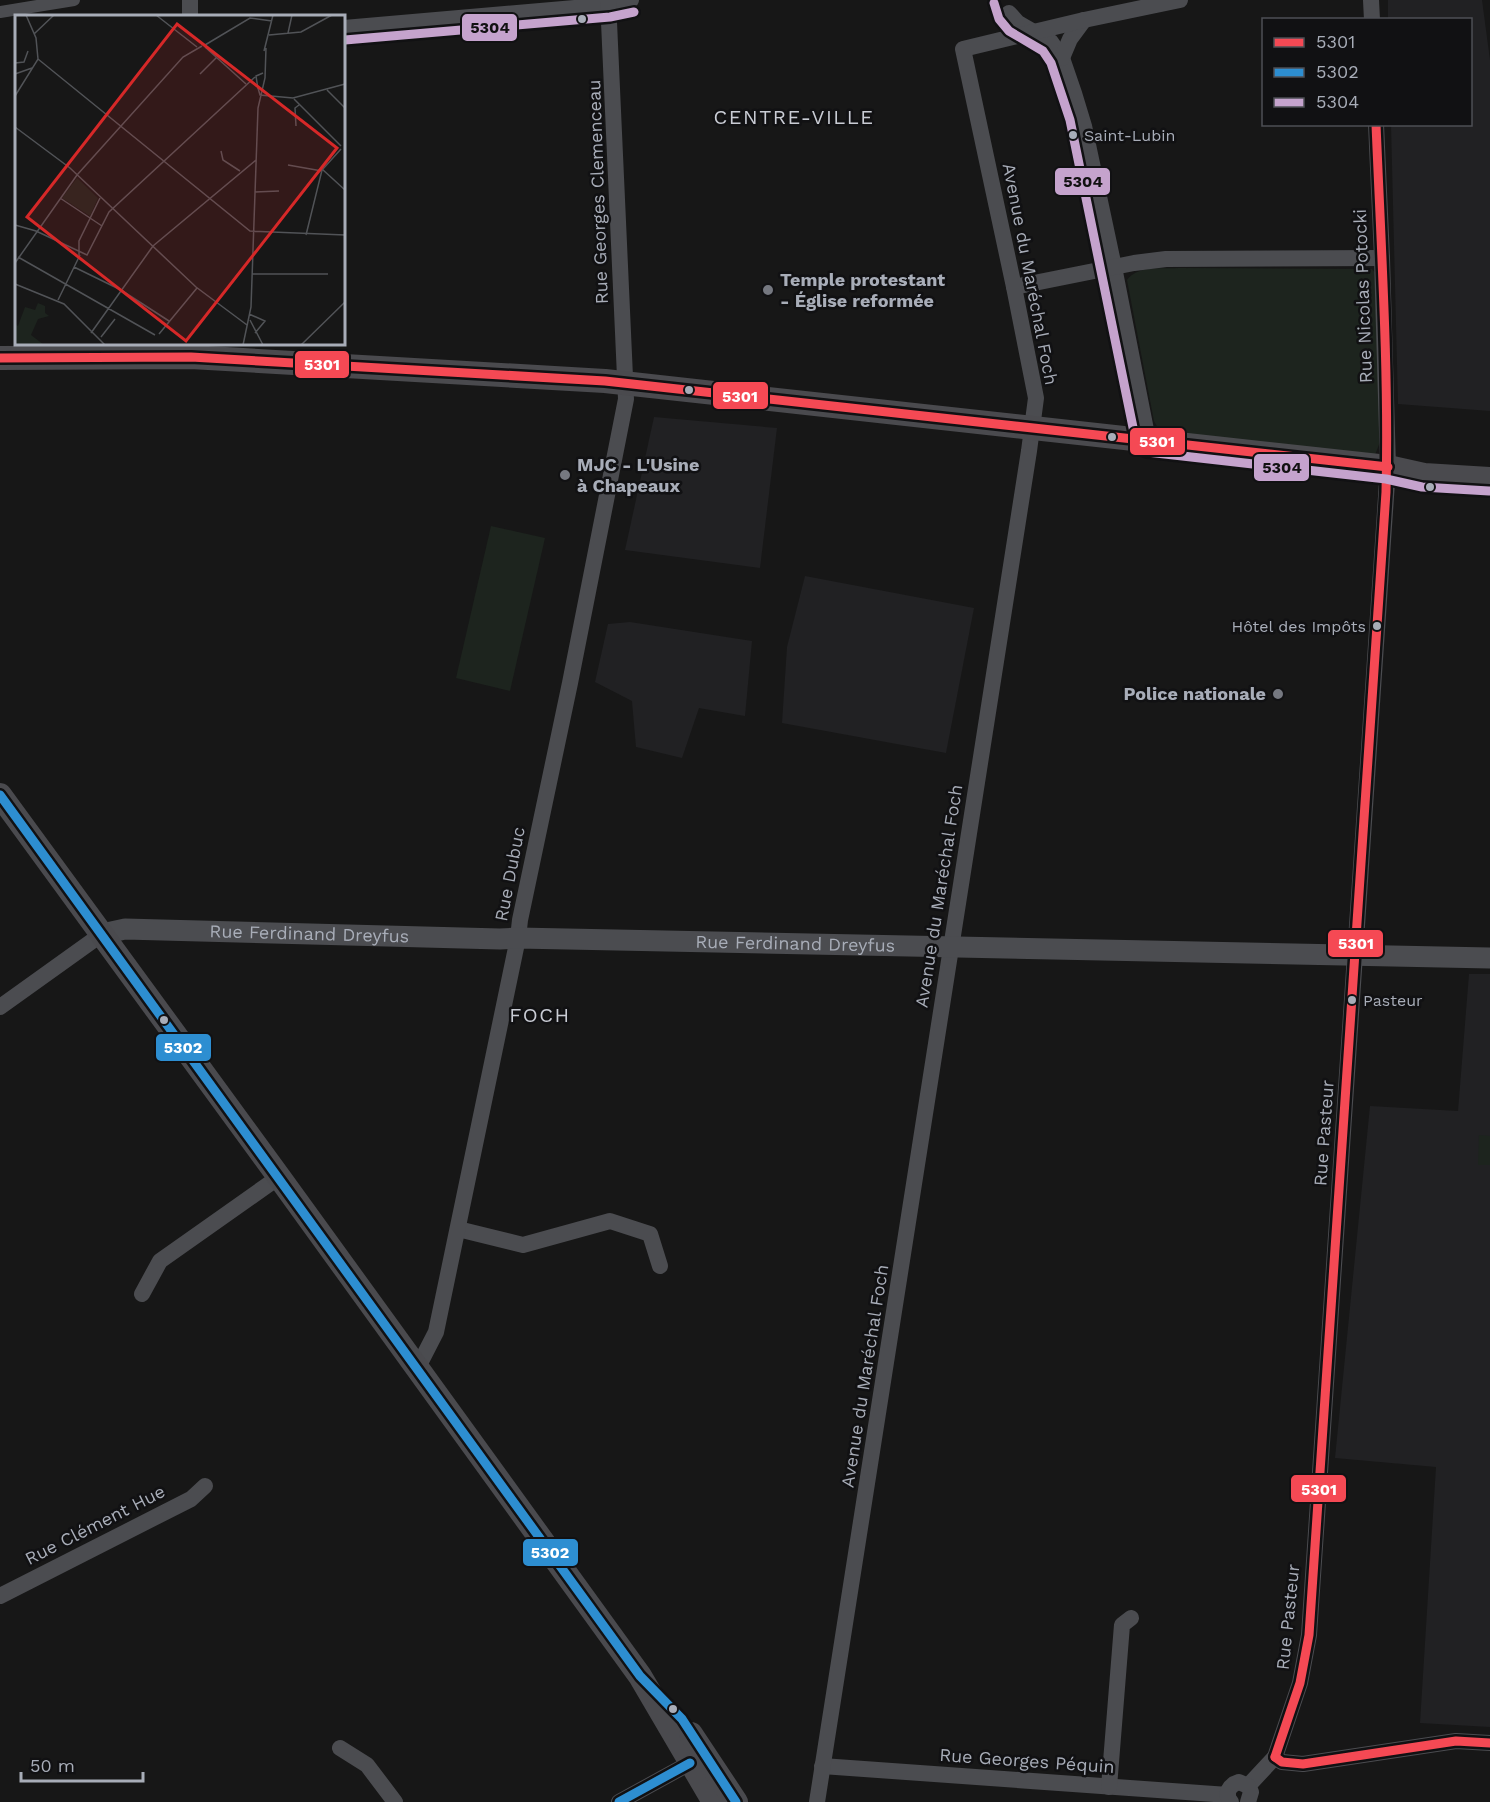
<svg xmlns="http://www.w3.org/2000/svg" width="1490" height="1802" font-family="'Work Sans',sans-serif">
<style>
.built{fill:#212123}
.green{fill:#1d241e}
.lines{fill:none;stroke-linecap:round;stroke-linejoin:round}
.pedestrian{stroke:#4b4c50;stroke-width:12}
.minor{stroke:#4b4c50;stroke-width:16}
.tertiary{stroke:#4b4c50;stroke-width:21}
.secondary{stroke:#4a4a4e;stroke-width:24}
.bus-1-casing{stroke:#111113;stroke-width:14}
.bus-2-casing{stroke:#111113;stroke-width:14}
.bus-3-casing{stroke:#111113;stroke-width:14}
.bus-1{stroke:#f54954;stroke-width:9}
.bus-2{stroke:#2d8ed1;stroke-width:9}
.bus-3{stroke:#c5a3cd;stroke-width:9}
.bus-dot{fill:#a8adb8;stroke:#111113;stroke-width:2}
.poi-dot{fill:#757880;stroke:#111113;stroke-width:2}
.labels{text-anchor:middle;stroke-width:5;stroke-linejoin:round;paint-order:stroke}
.bus-label{font-size:16px;fill:#a8adb8;stroke:#111113;text-anchor:start}
.street-label{font-size:18px;fill:#a8adb8;stroke:#111113}
.poi-label{font-size:18px;font-weight:bold;fill:#a8adb8;stroke:#111113;text-anchor:start}
.neighbourhood-label{font-size:20px;letter-spacing:1.5px;fill:#c9ccd4;stroke:#111113}
.inset-road{fill:none;stroke:#515357;stroke-width:1.5}
.view{fill:#d62828;fill-opacity:0.15;stroke:#d62828;stroke-width:3}
.inset-edge{fill:none;stroke:#a8adb8;stroke-width:3}
.line-badge{stroke:#111113;stroke-width:2}
.badge-label{font-size:16px;text-anchor:middle;font-weight:bold;fill:#fff}
.pale-badge-label{font-size:16px;text-anchor:middle;font-weight:bold;fill:#111}
</style>
<rect width="100%" height="100%" fill="#171717"/>
<!-- built -->
<g class="built">
<path d="M1388,0H1482L1490,60V411L1398,404L1391,125L1470,124V20L1388,19Z"/>
<path d="M654,417L777,428L760,568L625,550Z"/>
<path d="M805,576L974,608L946,753L782,723L787,647Z"/>
<path d="M630,622L752,641L745,716L699,708L682,758L636,747L632,701L595,682L608,624Z"/>
<path d="M1469,974H1490V1727L1420,1723L1436,1467L1335,1458L1370,1106L1458,1111Z"/>
</g>
<!-- green -->
<g class="green">
<path d="M1179,268L1372,269L1376,274L1380,442L1375,455L1160,432L1154,421L1127,280C1138,265 1161,269 1179,268Z"/>
<path d="M491,526L545,538L510,691L456,678Z"/>
<path d="M1479,1135L1490,1136V1165H1478Z"/>
</g>
<g class="lines">
<!-- pedestrian -->
<path class="pedestrian" d="M0,12L74,0"/>
<!-- minor -->
<g class="minor">
<path d="M1371,0L1372,20"/>
<path d="M1009,13L1018,23L1051,42L1062,58L1074,93L1084,126L1114,267L1148,440"/>
<path d="M190,16V0"/>
<path d="M344,28L609,5L631,0"/>
<path d="M1062,58L1070,39L1084,20"/>
<path d="M1014,287L1134,263L1166,259L1382,258"/>
<path d="M0,1007L102,934"/>
<path d="M458,1229L523,1245L610,1221L650,1234L660,1266"/>
<path d="M142,1294L160,1261L279,1177"/>
<path d="M417,1369L436,1332L518,938L520,920L570,683L626,399L608,0"/>
<path d="M0,1596L191,1499L205,1486"/>
<path d="M340,1748L367,1765L395,1802"/>
<path d="M1275,1757L1282,1762L1303,1764L1456,1741L1490,1743"/>
<path d="M822,1766L1228,1795"/>
<path d="M1248,1786L1275,1757L1300,1683L1309,1635L1388,467L1382,258L1376,124"/>
<path d="M1109,1787L1122,1625L1131,1618"/>
<path d="M619,1802L690,1763H701"/>
<path d="M817,1802L1029,451L1036,398L1014,287L963,49L1084,20L1180,0"/>
<path d="M1231,1802C1224,1794 1229,1785 1239,1782L1248,1786L1251,1792L1248,1802"/>
</g>
<!-- tertiary -->
<path class="tertiary" id="s1" d="M102,934L125,929L500,939L518,938L1490,958"/>
<!-- secondary -->
<g class="secondary">
<path d="M0,358L191,357L605,381L1388,467L1424,475L1490,479"/>
<path d="M0,795L279,1177L640,1676L714,1802"/>
<path d="M691,1734L736,1802"/>
</g>
<defs>
<g id="bus-1">
<path d="M0,358L191,357L605,381L1388,467"/>
<path d="M1275,1757L1300,1683L1309,1635L1386,492C1389,370 1381,247 1376,124"/>
<path d="M1275,1757L1282,1762L1303,1764L1456,1741L1490,1743"/>
</g>
<g id="bus-2">
<path d="M0,795L640,1676L682,1719L736,1802"/>
<path d="M619,1802L690,1763"/>
</g>
<g id="bus-3">
<path d="M994,3L999,19L1009,31L1043,51L1051,63L1070,120L1136,442L1140,449L1147,452L1386,479L1422,487L1489,491"/>
<path d="M345,40L610,17L634,12"/>
</g>
</defs>
<!-- bus-1 casing -->
<use href="#bus-1" class="bus-1-casing"/>
<!-- bus-2 casing -->
<use href="#bus-2" class="bus-2-casing"/>
<!-- bus-3 casing -->
<use href="#bus-3" class="bus-3-casing"/>
<!-- bus-1 -->
<use href="#bus-1" class="bus-1"/>
<!-- bus-2 -->
<use href="#bus-2" class="bus-2"/>
<!-- bus-3 -->
<use href="#bus-3" class="bus-3"/>
</g>
<!-- markers -->
<g class="bus-dot">
<circle cx="582" cy="19" r="5"/>
<circle cx="1073" cy="135" r="5"/>
<circle cx="689" cy="390" r="5"/>
<circle cx="1112" cy="437" r="5"/>
<circle cx="1430" cy="487" r="5"/>
<circle cx="1377" cy="626" r="5"/>
<circle cx="1352" cy="1000" r="5"/>
<circle cx="164" cy="1020" r="5"/>
<circle cx="673" cy="1709" r="5"/>
</g>
<g class="poi-dot">
<circle cx="768" cy="290" r="6"/>
<circle cx="565" cy="475" r="6"/>
<circle cx="1278" cy="694" r="6"/>
</g>
<g class="labels">
<!-- bus labels -->
<g class="bus-label">
<text x="1084" y="141">Saint-Lubin</text>
<text x="1366" y="632" text-anchor="end">Hôtel des Impôts</text>
<text x="1363" y="1006">Pasteur</text>
</g>
<!-- street labels -->
<g class="street-label">
<text transform="translate(598 192) rotate(-92)" y="6">Rue Georges Clemenceau</text>
<text transform="translate(1030 274) rotate(79)" y="6">Avenue du Maréchal Foch</text>
<text transform="translate(1363 296) rotate(-92)" y="6">Rue Nicolas Potocki</text>
<text transform="translate(510 874) rotate(-79)" y="6">Rue Dubuc</text>
<text transform="translate(939 896) rotate(-81)" y="6">Avenue du Maréchal Foch</text>
<text dy="6" stroke="none"><textPath href="#s1" startOffset="208">Rue Ferdinand Dreyfus</textPath></text>
<text dy="6" stroke="none"><textPath href="#s1" startOffset="694">Rue Ferdinand Dreyfus</textPath></text>
<text transform="translate(1324 1133) rotate(-86)" y="6">Rue Pasteur</text>
<text transform="translate(865 1376) rotate(-81)" y="6">Avenue du Maréchal Foch</text>
<text transform="translate(95 1525) rotate(-27)" y="6">Rue Clément Hue</text>
<text transform="translate(1288 1617) rotate(-84)" y="6">Rue Pasteur</text>
<text transform="translate(1027 1761) rotate(4)" y="6">Rue Georges Péquin</text>
</g>
<!-- poi labels -->
<g class="poi-label">
<text x="780" y="286">Temple protestant<tspan x="780" dy="21">- Église reformée</tspan></text>
<text x="577" y="471">MJC - L'Usine<tspan x="577" dy="21">à Chapeaux</tspan></text>
<text x="1266" y="700" text-anchor="end">Police nationale</text>
</g>
<!-- neighbourhood labels -->
<g class="neighbourhood-label">
<text x="794" y="124">CENTRE-VILLE</text>
<text x="540" y="1022">FOCH</text>
</g>
</g>
<!-- overview -->
<g transform="translate(15 15)">
<rect width="330" height="330" fill="#171717"/>
<path d="M62,163L83,183L75,201L47,183ZM23,288L30,291V298L34,301L23,304L16,320L29,330H0V309L3,311L10,292L20,295Z" fill="#1d241e"/>
<path class="inset-road" d="M11,0L21,23L23,44M141,0L182,32M273,18L277,0M19,19L39,0M254,20L286,17L317,0M190,30L235,3L257,6M190,32L231,69M249,36L258,0M0,48L9,47L13,36M0,59L17,53M185,59L202,42M243,73L245,80L278,83L330,69M243,74L241,61L248,58M312,75L330,93M0,81L23,44L235,216L330,220M279,84L326,131M281,111L280,93L284,90M0,112L55,153L181,272L232,310M206,136L208,145L225,156M273,150L307,156M307,154L330,175M240,177L264,176M45,183L87,211M0,210L21,216L72,240L94,197L240,62M291,220L307,155L326,134M64,240V226L85,183M3,242L140,320M0,248L62,160L168,42L187,31M59,252L106,275L154,306M237,259H313M0,269L49,289L90,330M43,285L65,240M234,299L250,306L240,318M235,305L248,330M76,318L138,231L241,145M144,319L182,273M86,322L100,304M228,330L236,292L243,93L250,63L251,33M286,330L330,287"/>
<path class="view" d="M162,9L322,133L171,326L12,202Z"/>
<rect width="330" height="330" class="inset-edge"/>
</g>
<g class="line-badge">
<rect x="461" y="13" width="57" height="29" rx="6" fill="#c5a3cd"/>
<rect x="1054" y="167" width="57" height="29" rx="6" fill="#c5a3cd"/>
<rect x="294" y="350" width="56" height="29" rx="6" fill="#f54954"/>
<rect x="712" y="381" width="57" height="29" rx="6" fill="#f54954"/>
<rect x="1129" y="427" width="57" height="29" rx="6" fill="#f54954"/>
<rect x="1253" y="453" width="57" height="29" rx="6" fill="#c5a3cd"/>
<rect x="1327" y="929" width="57" height="29" rx="6" fill="#f54954"/>
<rect x="155" y="1033" width="57" height="29" rx="6" fill="#2d8ed1"/>
<rect x="1290" y="1474" width="57" height="29" rx="6" fill="#f54954"/>
<rect x="522" y="1538" width="57" height="29" rx="6" fill="#2d8ed1"/>
</g>
<g class="badge-label">
<text x="322" y="370">5301</text>
<text x="740" y="402">5301</text>
<text x="1157" y="447">5301</text>
<text x="1356" y="949">5301</text>
<text x="183" y="1053">5302</text>
<text x="1319" y="1495">5301</text>
<text x="550" y="1558">5302</text>
</g>
<g class="pale-badge-label">
<text x="490" y="33">5304</text>
<text x="1083" y="187">5304</text>
<text x="1282" y="473">5304</text>
</g>
<!-- legend -->
<rect x="1262" y="18" width="210" height="108" fill="#111113" stroke="#4d4f55" stroke-width="1.5"/>
<rect x="1274" y="38" width="30" height="9" fill="#f54954" stroke="#4d4f55" stroke-width="1.5"/>
<text x="1316" y="48" font-size="18" fill="#a8adb8">5301</text>
<rect x="1274" y="68" width="30" height="9" fill="#2d8ed1" stroke="#4d4f55" stroke-width="1.5"/>
<text x="1316" y="78" font-size="18" fill="#a8adb8">5302</text>
<rect x="1274" y="98" width="30" height="9" fill="#c5a3cd" stroke="#4d4f55" stroke-width="1.5"/>
<text x="1316" y="108" font-size="18" fill="#a8adb8">5304</text>
<!-- scale -->
<path d="M21 1772v9h122v-9" fill="none" stroke="#a8adb8" stroke-width="3"/>
<text x="30" y="1772" font-size="18" fill="#a8adb8" stroke="#111113" stroke-width="4.5" paint-order="stroke">50 m</text>
</svg>
